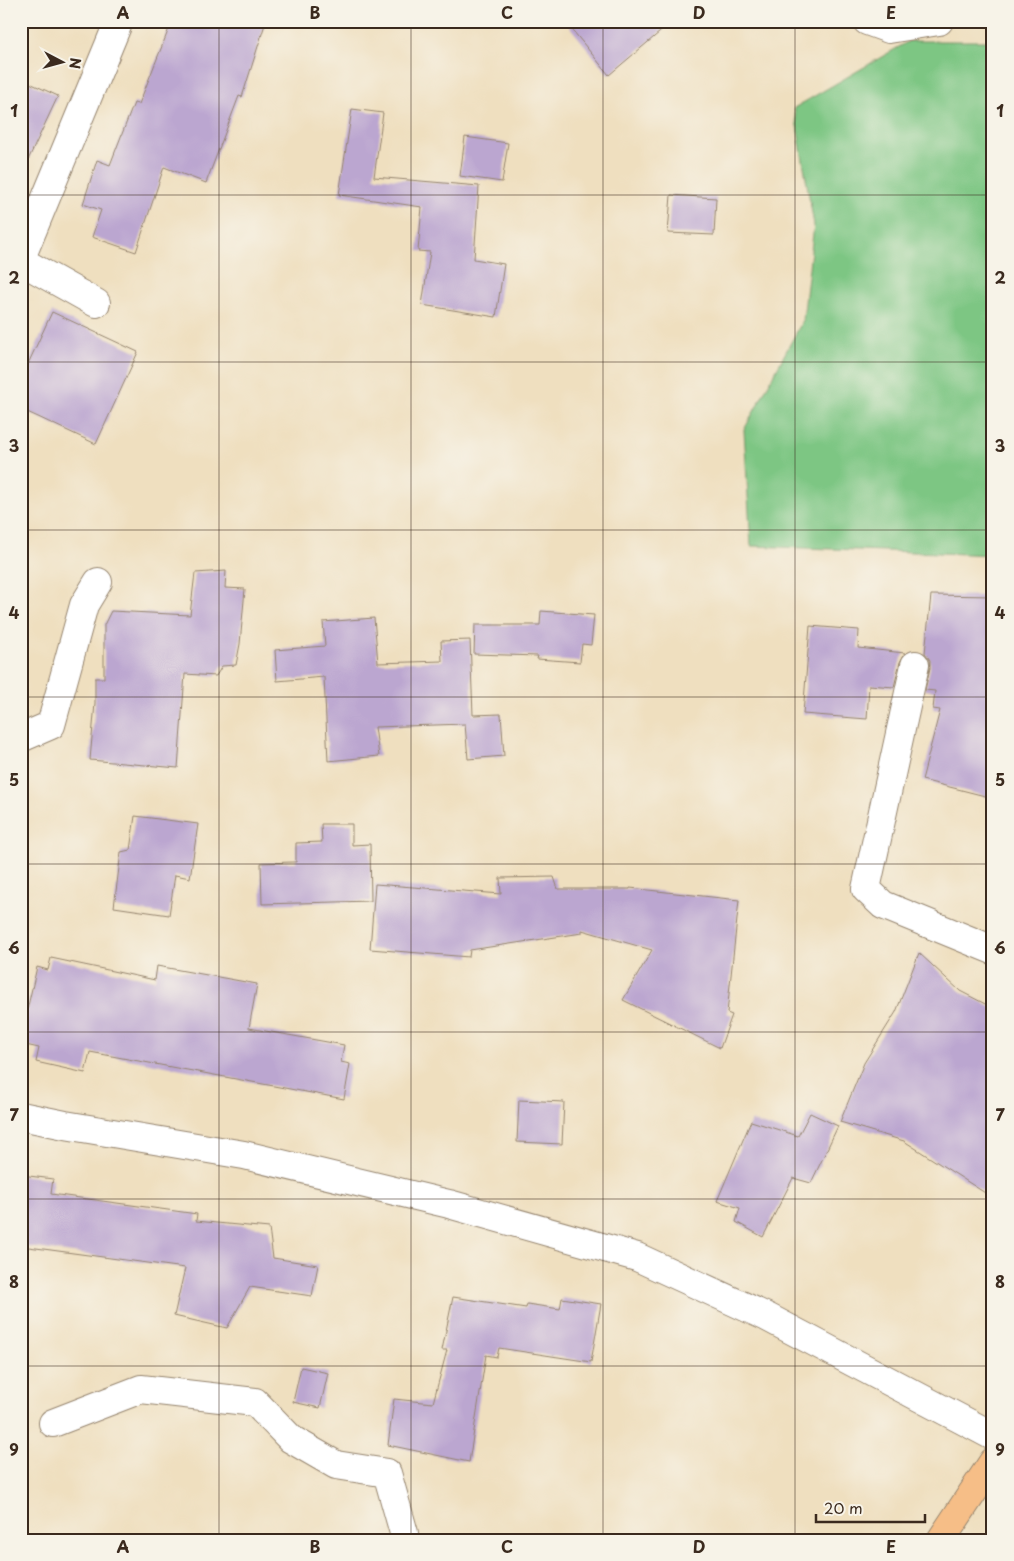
<svg xmlns="http://www.w3.org/2000/svg" width="1014" height="1561" font-family="'Playpen Sans',sans-serif">
<style>
.green{fill:#7dc683;stroke:#5c7850}
.building{fill:#bba6d0}
.lines{fill:none;stroke-linecap:round;stroke-linejoin:round}
.minor-casing{stroke:#95846e;stroke-width:30}
.highway-casing{stroke:#95846e;stroke-width:30}
.minor{stroke:#fff;stroke-width:28}
.highway{stroke:#f6be87;stroke-width:28}
.grid{fill:none;stroke:#3b2a1e;stroke-width:1;stroke-opacity:0.55}
.neatline{fill:none;stroke:#3b2a1e;stroke-width:2}
.grid-label{font-size:16px;text-anchor:middle;font-weight:bold;fill:#3b2a1e}
</style>
<rect width="100%" height="100%" fill="#f7f3e8"/>
<filter id="ink" filterUnits="userSpaceOnUse"><feTurbulence type="fractalNoise" baseFrequency=".02" numOctaves="2"/><feDisplacementMap in="SourceGraphic" scale="10" xChannelSelector="R" yChannelSelector="G"/><feConvolveMatrix kernelMatrix="1 2 1 2 8 2 1 2 1" color-interpolation-filters="sRGB"/></filter>
<filter id="wash" filterUnits="userSpaceOnUse"><feTurbulence type="fractalNoise" baseFrequency=".0096" numOctaves="4" result="noise"/><feDisplacementMap in="SourceGraphic" scale="20" xChannelSelector="R" yChannelSelector="G"/><feGaussianBlur stdDeviation="1.12" result="paint"/><feColorMatrix in="noise" values="0 0 0 0 0 0 0 0 0 0 0 0 0 0 0 0 0 1.4 0 .05"/><feComposite in="paint" operator="in"/></filter>
<g filter="url(#wash)">
<rect width="100%" height="100%" fill="#efdfbf"/>
<!-- green -->
<path class="green" d="M909,41H993V555L751,546L744,430L803,320L814,225L794,108Z"/>
<g id="blocks">
<!-- building -->
<g class="building">
<path d="M172,21H266L242,97L239,96L206,183L164,167L136,252L92,237L101,210L83,204L97,160L110,165L134,103L139,104Z"/>
<path d="M565,21H673L609,75Z"/>
<path d="M21,79L58,96L21,175Z"/>
<path d="M352,109L383,113L374,177L479,186L474,259L504,264L496,317L422,305L430,252L418,251L422,207L339,195Z"/>
<path d="M465,137L508,143L502,182L460,176Z"/>
<path d="M671,195L716,198L714,235L668,233Z"/>
<path d="M52,312L138,352L96,444L21,409V379Z"/>
<path d="M226,571L225,588L245,589L240,644L236,665L222,666L216,676L185,674L178,768L90,760L95,703V678H104V625L111,611L190,615L195,573Z"/>
<path d="M931,595L993,596V798L922,780L940,710L933,709L935,691L925,690L930,668V660L925,653Z"/>
<path d="M541,611L594,615L591,645L582,644L580,662L537,659L538,656L474,654L475,625H540Z"/>
<path d="M374,618L378,663L442,661L441,641L470,640L473,715L501,714L504,756L468,759L465,724L375,727L379,756L328,761L324,677L277,681L275,650L325,646L323,622Z"/>
<path d="M810,626L859,630L858,648L905,653L900,662L894,687L869,685L867,719L803,714Z"/>
<path d="M135,816L198,824L190,878L175,875L169,915L114,907L121,852L130,850Z"/>
<path d="M321,824H352V845L370,844L371,901L262,904L261,863L296,862V843L322,842Z"/>
<path d="M554,877L558,889H630V888L739,900L727,1013L732,1015L720,1048L623,1000L652,950L582,930V933L470,950L469,957L370,949L375,884L501,894L500,878Z"/>
<path d="M919,953L960,991L993,1008V1198L904,1141L840,1122L864,1063L896,1012Z"/>
<path d="M51,958L155,980L157,966L257,984L249,1028L344,1045L341,1062L350,1064L344,1099L90,1052L85,1073L36,1062L39,1048L21,1044V1036L37,967L48,970Z"/>
<path d="M519,1100L564,1102L562,1144L517,1142Z"/>
<path d="M810,1113L838,1126L811,1183L793,1178L763,1237L736,1222L740,1208L717,1201L751,1121L798,1136Z"/>
<path d="M21,1175L53,1179L51,1194L197,1214L196,1221L269,1228L273,1258L318,1265L312,1296L250,1287L227,1328L174,1316L185,1268L21,1246Z"/>
<path d="M453,1297L526,1308L527,1304L560,1309L562,1298L601,1304L591,1362L499,1348L497,1357L486,1355L469,1462L388,1445L394,1399L433,1403L447,1350H442Z"/>
<path d="M301,1367L328,1373L320,1408L293,1402Z"/>
</g>
</g>
</g>
<g filter="url(#ink)">
<use href="#blocks" fill-opacity="0" stroke="#95846e" stroke-width="1"/>
<g class="lines">
<defs>
<g id="minor">
<path d="M867,21L889,29L939,21"/>
<path d="M21,258L119,21"/>
<path d="M21,261L96,303"/>
<path d="M915,665L866,889L883,905L993,950"/>
<path d="M21,738L51,725L84,605L98,582"/>
<path d="M21,1116L65,1125L244,1155L449,1204L637,1257L767,1317L993,1436"/>
<path d="M53,1423L141,1389L255,1402L291,1439L336,1465L387,1473L404,1533L403,1540"/>
</g>
<path id="highway" d="M941,1540L993,1462"/>
</defs>
<!-- minor casing -->
<use href="#minor" class="minor-casing"/>
<!-- highway casing -->
<use href="#highway" class="highway-casing"/>
<!-- minor -->
<use href="#minor" class="minor"/>
<!-- highway -->
<use href="#highway" class="highway"/>
</g>
</g>
<!-- grid -->
<path class="grid" d="M219,21V1540M411,21V1540M603,21V1540M795,21V1540M21,195H993M21,362H993M21,530H993M21,697H993M21,864H993M21,1032H993M21,1199H993M21,1366H993"/>
<!-- margin -->
<rect width="1014" height="1561" fill="none" stroke="#f7f3e8" stroke-width="55"/>
<!-- north arrow -->
<g transform="translate(62 62) rotate(96)" stroke="#f7f3e8" stroke-width="4" paint-order="stroke">
<path d="M0-4L9 19L0 12L-9 19Z" fill="#3b2a1e"/>
<text y="-8" font-size="14" font-weight="bold" text-anchor="middle" fill="#3b2a1e">N</text>
</g>
<!-- scale -->
<path d="M816 1514v8h109v-8" fill="none" stroke="#3b2a1e" stroke-width="2.5"/>
<text x="824" y="1514" font-size="15" fill="#3b2a1e" stroke="#f7f3e8" stroke-width="4" paint-order="stroke">20 m</text>
<rect x="28" y="28" width="958" height="1506" class="neatline"/>
<g class="grid-label">
<text x="123" y="19">A</text>
<text x="315" y="19">B</text>
<text x="507" y="19">C</text>
<text x="699" y="19">D</text>
<text x="891" y="19">E</text>
<text x="14" y="117">1</text>
<text x="1000" y="117">1</text>
<text x="14" y="284">2</text>
<text x="1000" y="284">2</text>
<text x="14" y="452">3</text>
<text x="1000" y="452">3</text>
<text x="14" y="619">4</text>
<text x="1000" y="619">4</text>
<text x="14" y="786">5</text>
<text x="1000" y="786">5</text>
<text x="14" y="954">6</text>
<text x="1000" y="954">6</text>
<text x="14" y="1121">7</text>
<text x="1000" y="1121">7</text>
<text x="14" y="1288">8</text>
<text x="1000" y="1288">8</text>
<text x="14" y="1456">9</text>
<text x="1000" y="1456">9</text>
<text x="123" y="1553">A</text>
<text x="315" y="1553">B</text>
<text x="507" y="1553">C</text>
<text x="699" y="1553">D</text>
<text x="891" y="1553">E</text>
</g>
</svg>
